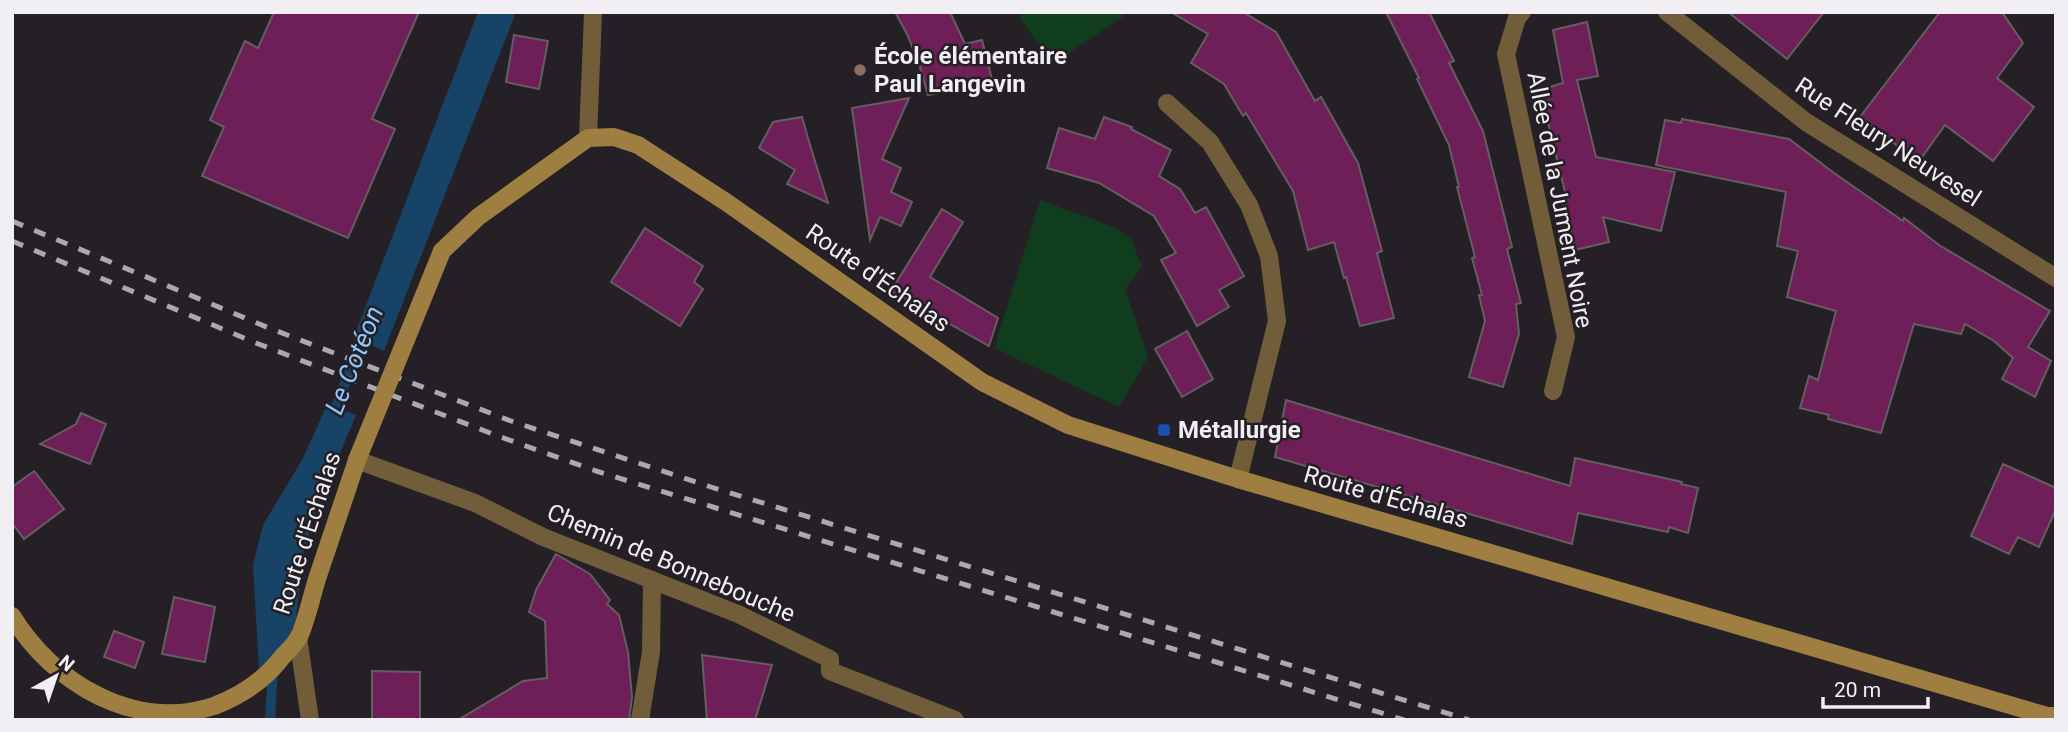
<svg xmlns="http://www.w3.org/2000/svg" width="2068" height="732" font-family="Roboto,sans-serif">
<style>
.green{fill:#113d1f}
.water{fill:#174366}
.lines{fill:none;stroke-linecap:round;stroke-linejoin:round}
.stream{stroke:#174366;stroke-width:10}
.building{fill:#6f1f57;stroke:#655d62;stroke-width:2}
.street{stroke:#715d39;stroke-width:18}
.secondary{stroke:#9f7e42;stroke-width:18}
.rail{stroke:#aca9ae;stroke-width:5;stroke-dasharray:12 12;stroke-linecap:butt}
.secondary-bridge{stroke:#9f7e42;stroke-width:18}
.education-dot{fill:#8d6e63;stroke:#242026;stroke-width:2.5}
.transit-dot{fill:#1a4fb4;stroke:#242026;stroke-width:2.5}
.labels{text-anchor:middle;stroke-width:5;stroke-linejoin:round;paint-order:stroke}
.poi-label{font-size:24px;font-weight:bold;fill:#f2eff4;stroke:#242026;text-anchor:start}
.street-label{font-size:24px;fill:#f2eff4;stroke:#242026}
.water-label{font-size:26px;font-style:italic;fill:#8dc7fb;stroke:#242026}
</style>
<rect width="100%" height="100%" fill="#242026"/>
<!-- green -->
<g class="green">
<path d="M1016,12H1130L1052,64Z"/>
<path d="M1040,200L1114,227L1131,239L1142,267L1125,289L1148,357L1119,407L994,348Z"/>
</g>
<!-- water -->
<g class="water">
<path d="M478,12H516L384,351L354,337Z"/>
<path d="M327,405L356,415L316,511L303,555L296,619L287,641L276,655L259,670L253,565L263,525L302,460Z"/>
</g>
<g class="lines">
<!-- stream -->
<g class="stream">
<path d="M331,419L366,330"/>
<path d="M270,720L273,667"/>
</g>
</g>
<!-- building -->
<g class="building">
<path d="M274,12H419L372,119L395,129L348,238L202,176L224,127L210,120L245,41L258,48Z"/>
<path d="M895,12H950L965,44L982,40L993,83L928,95L919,64L907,34Z"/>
<path d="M1171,12H1243L1276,32L1315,101L1321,97L1358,163L1382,251L1377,253L1394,318L1360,326L1346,277L1344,278L1334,242L1308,250L1293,191L1246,113L1243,116L1224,84L1191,63L1208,34Z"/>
<path d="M1386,12H1429L1454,61L1449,63L1483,131L1512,247L1507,249L1521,303L1516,304L1519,334L1503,387L1469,377L1485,321L1479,295H1482L1472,258L1475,257L1457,187H1459L1449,145L1417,79L1419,78Z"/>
<path d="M1728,12H1824L1787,59Z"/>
<path d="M1940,12H2002L2023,43L1997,78L2034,107L1993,161L1945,125L1920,160L1904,151L1860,117Z"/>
<path d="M1587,22L1598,76L1577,80L1596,157L1675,172L1661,231L1603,217L1609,242L1575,250L1561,197L1566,196L1540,90L1563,83L1553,30Z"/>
<path d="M514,35L548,41L539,89L506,82Z"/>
<path d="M909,98L882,159L901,168L891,192L912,202L901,226L880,217L870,240L852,108Z"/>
<path d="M802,117L810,145L828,203L787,184L795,170L759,148L773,122Z"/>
<path d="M1104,117L1132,127L1131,129L1171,150L1159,176L1180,189L1195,213L1206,207L1244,276L1219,290L1229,307L1197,326L1161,260L1176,253L1154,216L1099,183L1047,168L1059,128L1095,139Z"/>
<path d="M1682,119L1789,139L1834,173L1903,221L1904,218L1939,245L2050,311L2028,347L2051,361L2035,397L2002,379L2013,358L1994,341L1965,324L1961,334L1914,324L1881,433L1828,419L1829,415L1800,408L1809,376L1818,380L1836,311L1787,297L1798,251L1777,246L1786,192L1656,165L1665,120L1681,123Z"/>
<path d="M942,209L963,222L930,277L998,318L989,346L891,291Z"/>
<path d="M645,228L703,266L694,282L703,289L680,326L611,282Z"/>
<path d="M1187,331L1213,379L1182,397L1155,349Z"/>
<path d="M1286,400L1570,486L1575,458L1682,482L1681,484L1698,488L1688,533L1669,527L1668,532L1578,513L1572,544L1275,457Z"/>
<path d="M81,413L106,424L90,464L40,444L76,424Z"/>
<path d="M2003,464L2056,488V509L2039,547L2018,537L2009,554L1971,536Z"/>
<path d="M34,471L64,509L24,539L12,523V487Z"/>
<path d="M556,554L590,574L610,600L607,604L619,615L628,652L632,697L629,720H458L523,681L547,678L545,621L529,612L536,590Z"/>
<path d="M174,597L215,607L205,662L162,654Z"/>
<path d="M114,631L144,642L135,668L104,657Z"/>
<path d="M702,655L772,665L755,720H707Z"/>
<path d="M372,671L420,672V720H372Z"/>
</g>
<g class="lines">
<!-- street -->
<g class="street">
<path d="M1522,12L1517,18L1506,54L1566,337L1553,391"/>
<path d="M1667,12L1806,122L2056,278"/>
<path d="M1167,103L1210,142L1249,205L1269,256L1277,321L1238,479"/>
<path d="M588,138L593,12"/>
<path d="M357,460L475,503L543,537L738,614L830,659V671L955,720"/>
<path d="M298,637L310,720"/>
<path d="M640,720L651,652L652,580"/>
</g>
<!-- secondary -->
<g class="secondary">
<path d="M442,251L478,217L588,138L614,137L638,145L726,202L982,382L1068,425L1238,479L2047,716H2056"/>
<path d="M12,616C53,683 134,732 214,706C240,696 261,683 279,661C285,653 294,646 299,637C307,619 312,594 318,576C331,537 344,498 357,460"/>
</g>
<!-- rail -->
<g class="rail">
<path d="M12,221L269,328L511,421L711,487L1469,720"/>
<path d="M12,241L256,343L498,436L596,471L1404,720"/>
</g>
<!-- secondary-bridge -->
<path class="secondary-bridge" d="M357,460L442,251"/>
</g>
<!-- markers -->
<circle class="education-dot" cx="860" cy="70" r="7"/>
<rect class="transit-dot" x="1157" y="423" width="14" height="14" rx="3.5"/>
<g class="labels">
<!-- poi labels -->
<g class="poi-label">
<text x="874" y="64">École élémentaire<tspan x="874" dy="28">Paul Langevin</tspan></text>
<text x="1178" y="438">Métallurgie</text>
</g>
<!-- street labels -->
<g class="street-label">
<text transform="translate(1888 142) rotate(33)" y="8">Rue Fleury Neuvesel</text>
<text transform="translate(1560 200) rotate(79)" y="8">Allée de la Jument Noire</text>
<text transform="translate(878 278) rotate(35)" y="8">Route d'Échalas</text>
<text transform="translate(1386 497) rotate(16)" y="8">Route d'Échalas</text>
<text transform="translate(307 533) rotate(-72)" y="8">Route d'Échalas</text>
<text transform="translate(671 563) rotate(23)" y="8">Chemin de Bonnebouche</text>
</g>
<!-- water labels -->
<g class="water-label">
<text transform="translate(354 360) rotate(-68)" y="9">Le Cotéon</text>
</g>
</g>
<!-- border -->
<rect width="2068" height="732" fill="none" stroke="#f2eff4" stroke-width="28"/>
<!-- north arrow -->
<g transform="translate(56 676) rotate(40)" stroke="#242026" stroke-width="5" paint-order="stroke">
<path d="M0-5L12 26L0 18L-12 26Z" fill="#f2eff4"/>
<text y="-10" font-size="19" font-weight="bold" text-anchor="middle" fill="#f2eff4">N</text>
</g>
<!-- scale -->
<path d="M1823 697v10h105v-10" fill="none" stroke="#f2eff4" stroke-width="3.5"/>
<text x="1834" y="697" font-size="21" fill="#f2eff4" stroke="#242026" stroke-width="5" paint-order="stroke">20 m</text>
</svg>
